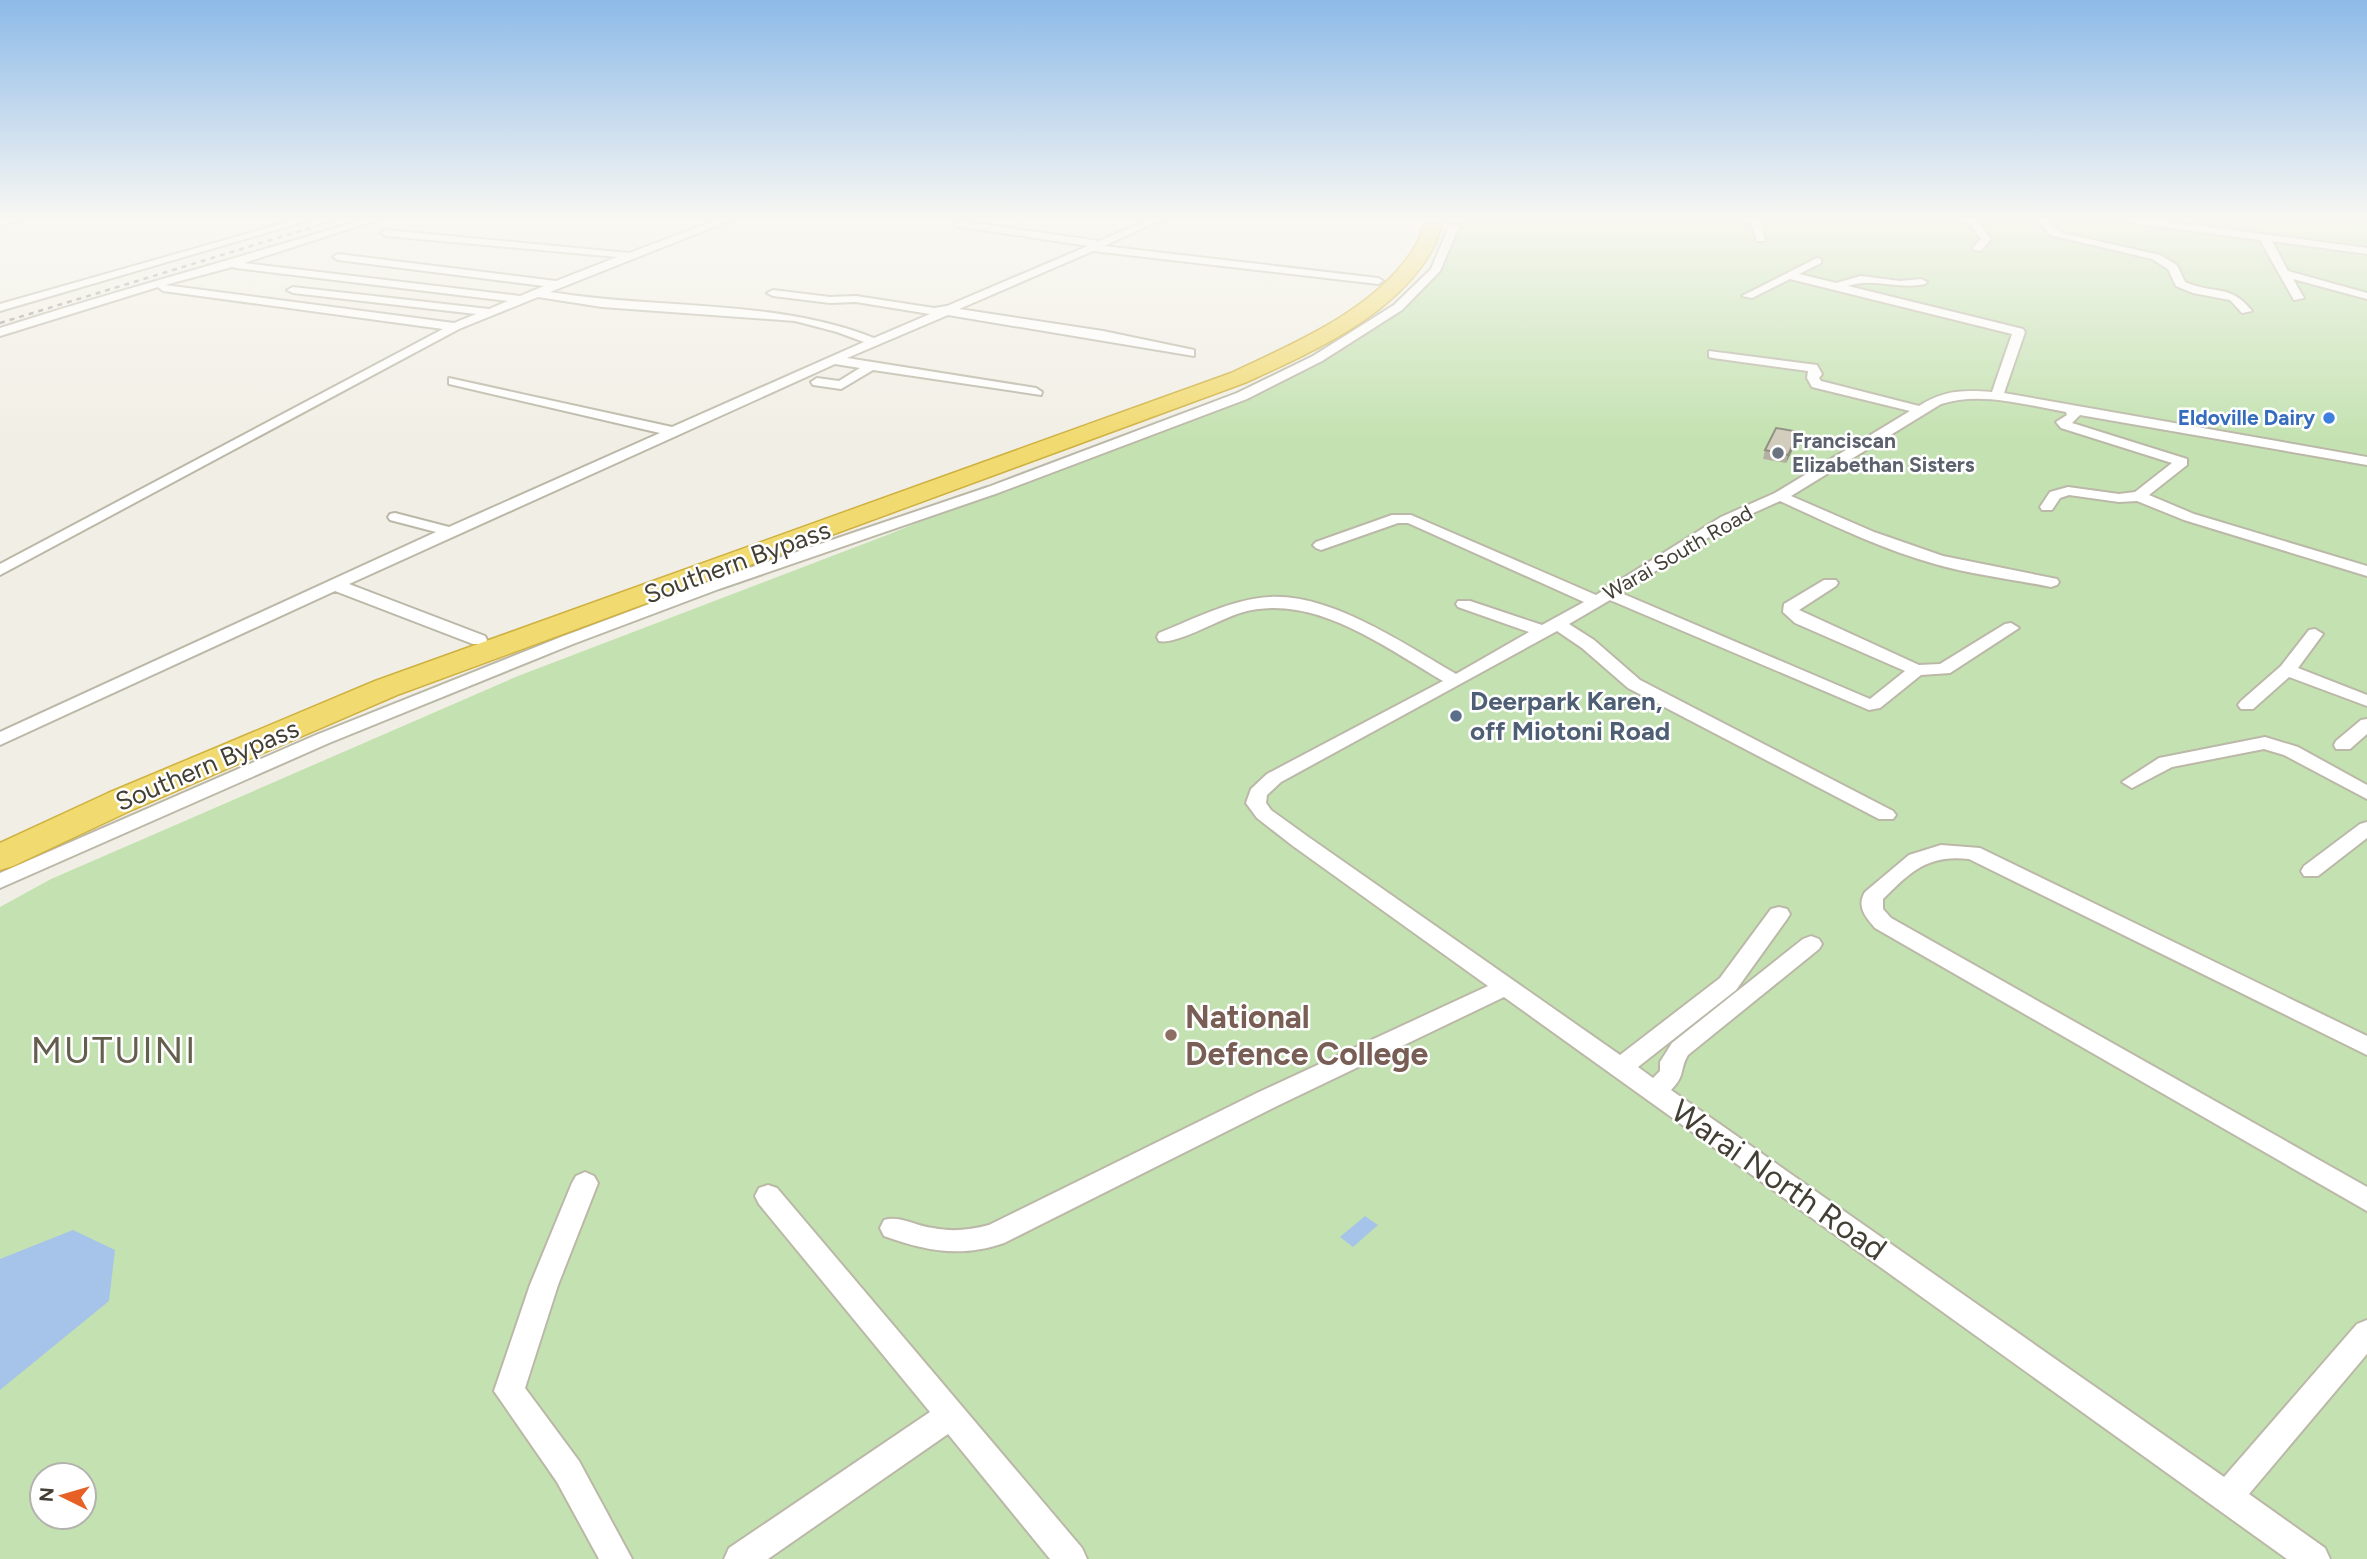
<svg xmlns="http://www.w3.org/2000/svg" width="2367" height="1559" font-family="Figtree,sans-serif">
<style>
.green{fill:#c4e2b1;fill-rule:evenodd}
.water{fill:#a6c3e9}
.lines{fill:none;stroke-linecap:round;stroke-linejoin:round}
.street-casing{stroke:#bbb8a8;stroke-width:4}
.secondary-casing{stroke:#cdc798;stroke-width:4}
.highway-casing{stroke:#cfb141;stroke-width:3}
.street{fill:#fff;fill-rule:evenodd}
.secondary{fill:#f9f5c6;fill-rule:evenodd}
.highway{fill:#f1da70;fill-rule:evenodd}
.rail{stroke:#949494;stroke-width:2.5;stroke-dasharray:5 5;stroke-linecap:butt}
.wall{fill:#b4afa1}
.shaded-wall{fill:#928f83}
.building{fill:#d1ccbb;stroke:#928f83;stroke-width:2}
.shop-dot{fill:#3f7fe0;stroke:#fff;stroke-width:2.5}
.worship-dot{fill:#6b7280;stroke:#fff;stroke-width:2.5}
.service-dot{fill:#5c6f8a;stroke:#fff;stroke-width:2.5}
.education-dot{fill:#8d6e63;stroke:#fff;stroke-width:2.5}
.labels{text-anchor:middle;stroke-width:5;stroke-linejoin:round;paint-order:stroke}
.far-shop-label{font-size:21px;font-weight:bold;fill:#366cbe;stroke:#fff;text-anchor:end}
.far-worship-label{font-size:21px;font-weight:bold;fill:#5b616d;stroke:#fff;text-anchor:start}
.far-street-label{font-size:21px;fill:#433f35;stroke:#fff}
.street-label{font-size:26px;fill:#433f35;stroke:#fff}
.service-label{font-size:26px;font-weight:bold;fill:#4e5e75;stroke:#fff;text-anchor:start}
.near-education-label{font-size:32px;font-weight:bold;fill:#785e54;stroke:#fff;text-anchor:start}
.near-street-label{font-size:32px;fill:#433f35;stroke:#fff}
.near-quarter-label{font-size:37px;letter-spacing:2px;fill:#645f4d;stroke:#fff}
</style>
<rect width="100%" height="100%" fill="#f1efe5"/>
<!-- green -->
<path class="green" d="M1458,220H2367V1559H0V907L51,879L518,676L887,535L1312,361L1385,319L1431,277ZM42,1475H84V1517H42Z"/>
<!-- water -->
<g class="water">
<path d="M1365,1216L1378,1225L1353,1247L1340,1237Z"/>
<path d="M73,1230L115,1250L109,1301L0,1390V1259Z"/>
</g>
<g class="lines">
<defs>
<g id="street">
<path d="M295,220H310L0,311V304Z"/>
<path d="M362,220H377L244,263L520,296L544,286L338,260L333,257L338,254L556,281L617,257L386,236L381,233L386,230L629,253L717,220H731L550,292C657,310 773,298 874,338L930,314L856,302L830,303L773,296L767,293L773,290L830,297L856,296L934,308L947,306L1088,246L956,226V222L960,221L1099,241L1148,220H1161L1104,246L1378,278L1383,281L1378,284L1093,251L959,309L1103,331L1194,350V356L948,315L847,358L1036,388L1042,392L1041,395L873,370L841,389L813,385L811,382L817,378L839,381L860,368L835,364L349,584L485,636L487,640L485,644H473L335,591L0,745V732L436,532L390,520L388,517L390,514L395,513L449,527L660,433L449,384V378L672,427L864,342L837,332L795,321L602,307L538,297L459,329L0,575V564L443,329L163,291L158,287L0,336V328C120,290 242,257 362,220ZM232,267L236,268L508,301L489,309L293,287L287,290L293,293L476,314L454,323L165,285Z"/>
<path d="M1750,220H1760L1765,241H1757Z"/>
<path d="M1967,220H1977L1991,239L1981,251L1972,249L1981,239Z"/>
<path d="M2039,220H2049L2058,231L2066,234L2160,255L2177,265L2185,282C2214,295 2230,283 2252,311L2242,313L2230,300L2193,293L2176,286L2168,269L2152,259L2050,235Z"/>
<path d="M2128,220H2154L2367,248V254L2272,241L2288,271L2367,293V299L2293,279L2304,298L2294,300L2260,240L2133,223Z"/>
<path d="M1450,224L1459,226L1440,271L1402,310L1322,361L1247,399L998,493L719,589L573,644L329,743L0,888V873L316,735L561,637L708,582L988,487L1237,393L1313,356L1394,305L1431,269Z"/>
<path d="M1817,258L1821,259V263L1799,274L1836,283L1861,276L1900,281L1921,279L1927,282L1925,284C1899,290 1872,277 1848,286L2023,329L2025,332L2004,393L2367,457V465L2080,415L2072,423L2187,459V465L2149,495L2194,514L2367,566V576L2184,520L2137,501L2119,502L2069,495L2060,498L2052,510H2042L2040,507L2050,492L2068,487L2119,494L2135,492L2172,463L2061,428L2056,422L2067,415L2066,412C2026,405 1980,391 1941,404L1791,496L1874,532L1943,556L2057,579L2059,582L2057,585L2051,587C2012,579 1973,575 1935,564C1881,549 1830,524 1780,501L1731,523L1621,593L1870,699L1905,671L1795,623L1783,612L1784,604L1824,580H1836L1838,583L1836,586L1799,610L1919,665L1940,664L2005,624L2011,623L2019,628L1950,673L1921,675L1880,708L1869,710L1610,600L1569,624L1594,640L1640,680L1893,811L1896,815L1893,819H1879L1628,688L1582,648L1557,631L1281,782L1267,795L1266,803L1271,810L1307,836L1620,1055L1720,978L1771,909L1779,907L1787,909L1790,914L1787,919L1736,990L1638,1067L1653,1078L1660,1071V1062L1672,1043L1803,939L1811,936L1819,939L1822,944L1819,949L1688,1055C1679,1070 1686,1075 1671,1090L2224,1477L2357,1324L2367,1320V1354L2249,1494L2325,1548L2330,1559H2287L1504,997L1277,1106L1004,1243C961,1258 926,1251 884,1236L880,1228L884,1220C899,1215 916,1226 933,1228C952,1232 970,1230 989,1225L1259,1092L1488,986L1293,846L1257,818L1246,803L1251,789L1267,774L1443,681C1384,647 1312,591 1240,613C1220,619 1176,645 1159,641L1157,637L1159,633C1194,619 1232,599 1270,597C1332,594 1404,644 1456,674L1529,632L1458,607L1456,604L1458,601H1470L1542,625L1584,602L1408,523H1398L1321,550L1316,548L1313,545L1316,542L1392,515H1411L1596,595L1721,517L1775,493L1910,411L1812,387L1807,378L1808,371L1713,358L1709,357V351L1817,365L1822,374L1819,378L1821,381L1919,406C1945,390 1962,390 1992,392L2012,334L1790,279L1752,298L1742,296Z"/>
<path d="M2315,629L2323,634L2298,668L2367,695V706L2289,677L2253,709H2241L2238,705L2241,701L2281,666L2309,630Z"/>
<path d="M2367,719V734L2350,749H2336L2334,745L2336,741L2361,720Z"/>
<path d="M2265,737L2298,747L2367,785V799L2284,755L2264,749L2172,767L2132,788L2122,782L2159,758Z"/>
<path d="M2367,822V838L2318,876H2304L2301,871L2304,866L2360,824Z"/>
<path d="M1941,845L1980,848L2367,1036V1055L1969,859C1928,854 1910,872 1883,899V909L1891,918L2367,1187V1211L1875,928C1866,917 1856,907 1865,892L1909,855Z"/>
<path d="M585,1172L594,1176L598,1183L558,1285L525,1388L579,1461L632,1559H599L557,1482L494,1391L530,1285L572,1183L576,1176Z"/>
<path d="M768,1185L777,1188L1082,1548L1087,1559H1050L948,1434L768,1559H724L729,1548L930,1412L759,1204L755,1196L759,1188Z"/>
</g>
<path id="secondary" d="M0,220H18L0,226Z"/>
<path id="highway" d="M1426,220H1444C1440,230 1437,241 1432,250C1395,316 1312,352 1247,382L397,695L134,809L13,866L0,870V843L108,793L375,681L1231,373C1294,343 1373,311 1413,250C1419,241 1422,230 1426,220Z"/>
</defs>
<!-- street casing -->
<use href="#street" class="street-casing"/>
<!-- secondary casing -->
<use href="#secondary" class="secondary-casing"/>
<!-- highway casing -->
<use href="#highway" class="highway-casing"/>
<!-- street -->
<use href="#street" class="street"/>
<!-- secondary -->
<use href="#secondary" class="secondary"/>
<!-- highway -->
<use href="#highway" class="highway"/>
<!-- rail -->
<path class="rail" d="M0,323L336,220"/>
</g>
<!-- wall -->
<path class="wall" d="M1797,441L1786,463L1763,459L1765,450Z"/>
<!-- shaded-wall -->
<path class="shaded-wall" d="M1799,432L1797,441L1786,463L1788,455Z"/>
<!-- building -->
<path class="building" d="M1776,428L1799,432L1788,455L1765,450Z"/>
<!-- sky -->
<linearGradient id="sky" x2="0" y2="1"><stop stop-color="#8dbae8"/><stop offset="0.5" stop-color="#f9f8f3"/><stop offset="1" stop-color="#f9f8f3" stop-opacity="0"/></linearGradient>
<rect width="2367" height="438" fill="url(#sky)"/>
<!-- markers -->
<circle class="shop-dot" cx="2329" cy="418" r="7"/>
<circle class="worship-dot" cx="1778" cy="453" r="7"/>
<circle class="service-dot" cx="1456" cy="716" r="7"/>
<circle class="education-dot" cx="1171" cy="1035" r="7"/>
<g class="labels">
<!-- far-shop labels -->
<g class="far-shop-label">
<text x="2315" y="425">Eldoville Dairy</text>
</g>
<!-- far-worship labels -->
<g class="far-worship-label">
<text x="1792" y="448">Franciscan<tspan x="1792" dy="24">Elizabethan Sisters</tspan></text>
</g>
<!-- far-street labels -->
<g class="far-street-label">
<text transform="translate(1678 553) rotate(-30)" y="7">Warai South Road</text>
</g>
<!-- street labels -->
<g class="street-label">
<text transform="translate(737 562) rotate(-20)" y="9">Southern Bypass</text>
<text transform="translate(207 765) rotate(-23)" y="9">Southern Bypass</text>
</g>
<!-- service labels -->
<g class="service-label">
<text x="1470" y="710">Deerpark Karen,<tspan x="1470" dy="30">off Miotoni Road</tspan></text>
</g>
<!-- near-education labels -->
<g class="near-education-label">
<text x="1185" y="1028">National<tspan x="1185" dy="37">Defence College</tspan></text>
</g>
<!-- near-street labels -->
<g class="near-street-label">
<text transform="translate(1779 1180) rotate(35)" y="11">Warai North Road</text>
</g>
<!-- near-quarter labels -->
<g class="near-quarter-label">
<text x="114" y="1063">MUTUINI</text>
</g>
</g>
<!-- north arrow -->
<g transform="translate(63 1496) rotate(275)"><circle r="33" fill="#ffffff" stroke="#b4b2ae" stroke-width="2"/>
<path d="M0-5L12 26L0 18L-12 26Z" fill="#e76126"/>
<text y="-10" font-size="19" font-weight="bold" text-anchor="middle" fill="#433f35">N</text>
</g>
</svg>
